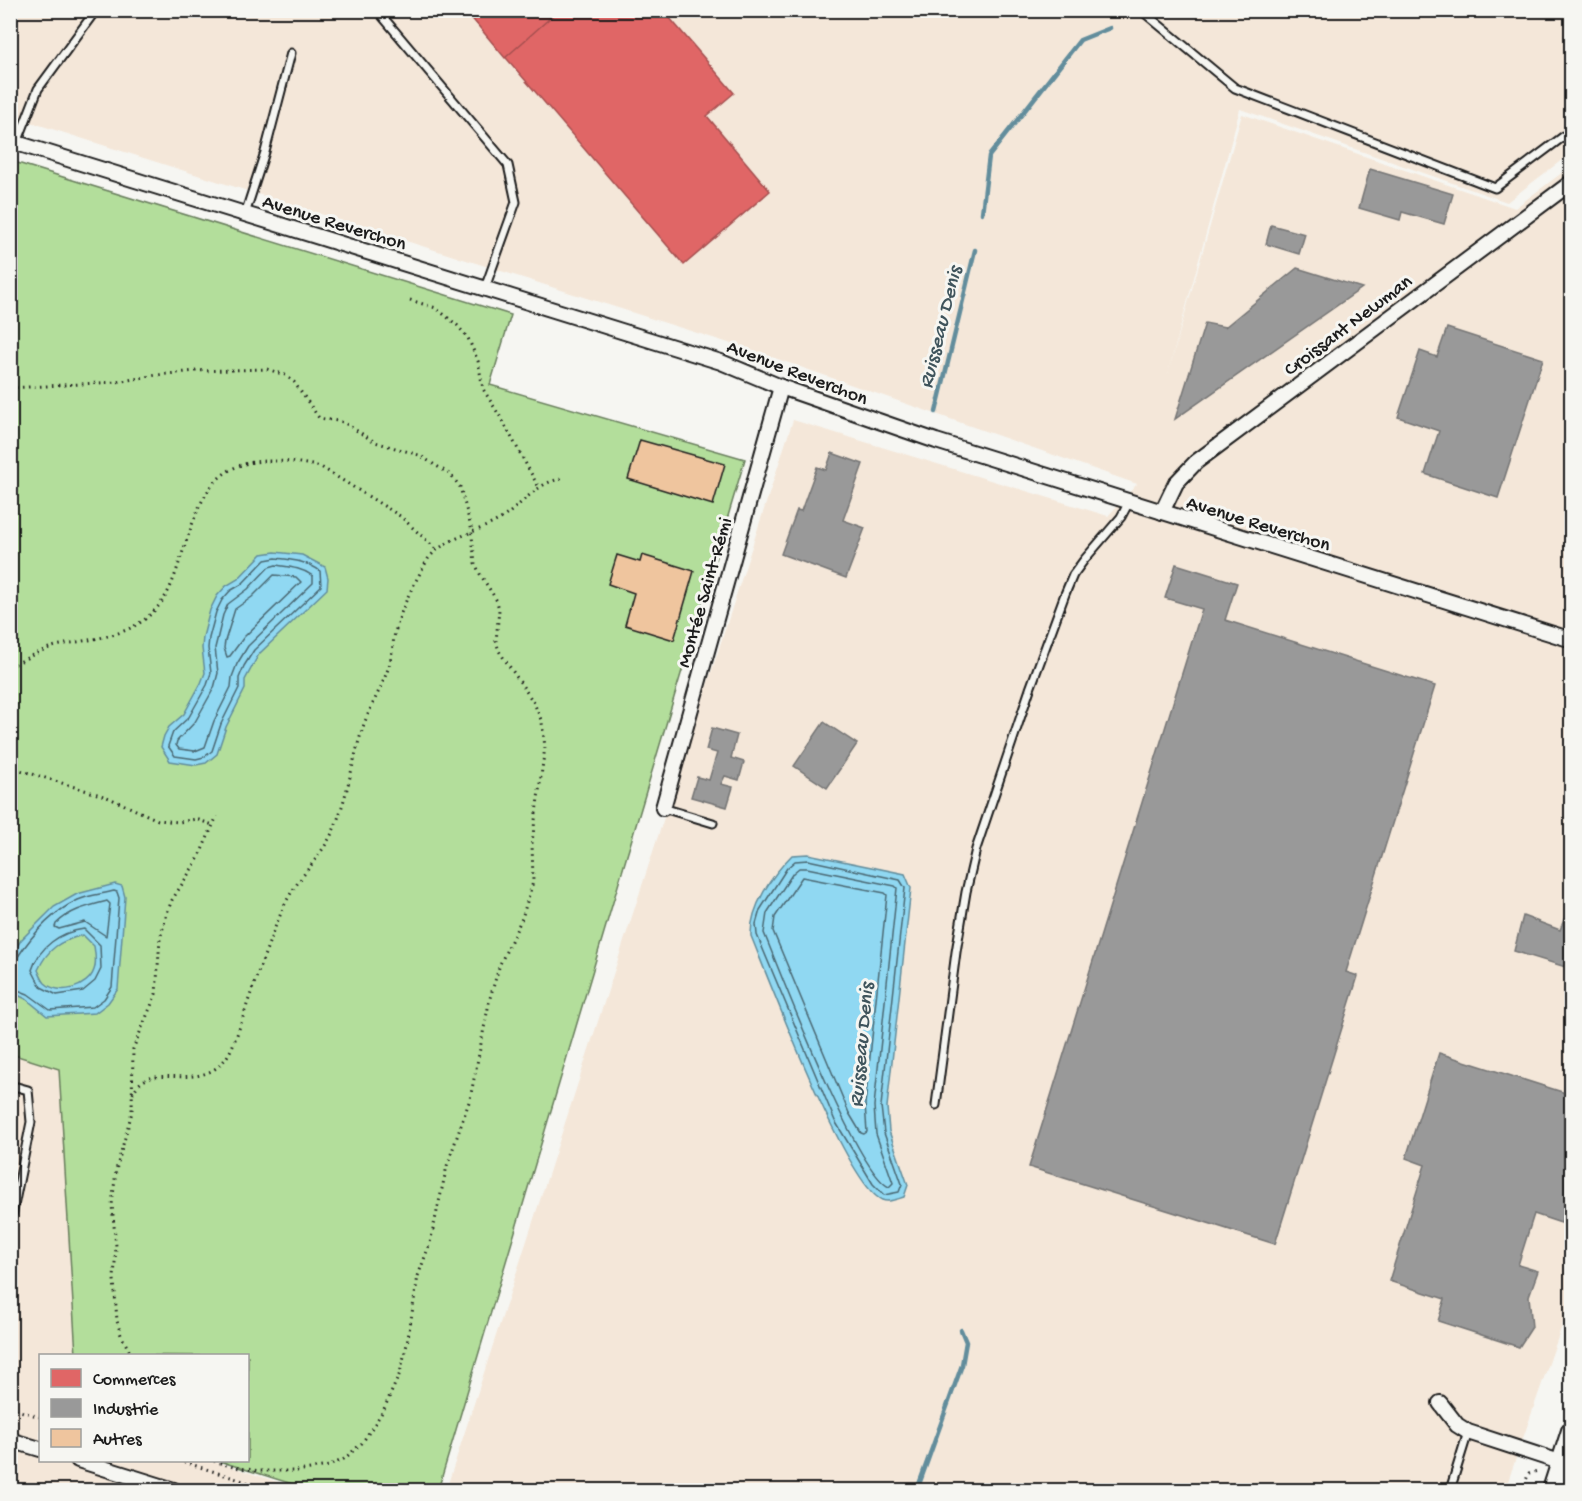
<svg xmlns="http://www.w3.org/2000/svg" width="1582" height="1501" font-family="'Gochi Hand',sans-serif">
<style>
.built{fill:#f4e7d9}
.green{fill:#b3de9b;stroke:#687d5c;stroke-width:1.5}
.water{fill:#90d8f2;stroke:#628d9c;stroke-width:1.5;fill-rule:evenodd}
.shops{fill:#e06666;stroke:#a55050;stroke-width:1.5}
.industry{fill:#999;stroke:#747474;stroke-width:1.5}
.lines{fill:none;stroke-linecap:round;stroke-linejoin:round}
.shore{stroke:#4a6772;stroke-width:1.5}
.stream{stroke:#628d9c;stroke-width:4.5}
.building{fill:#efc59e;stroke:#1c1c1c;stroke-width:1.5}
.service-casing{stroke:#1c1c1c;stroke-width:11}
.minor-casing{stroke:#1c1c1c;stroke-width:18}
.secondary-casing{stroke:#1c1c1c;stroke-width:24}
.path{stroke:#1c1c1c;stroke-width:3;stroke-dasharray:1.5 4.5;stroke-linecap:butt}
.service{stroke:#f6f6f2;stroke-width:7}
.minor{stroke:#f6f6f2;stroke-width:14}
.secondary{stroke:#f6f6f2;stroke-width:20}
.labels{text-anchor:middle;stroke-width:6;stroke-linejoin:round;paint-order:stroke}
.street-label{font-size:20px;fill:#1c1c1c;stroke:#f6f6f2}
.water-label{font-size:21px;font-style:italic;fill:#3f545c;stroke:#f6f6f2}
</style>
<rect width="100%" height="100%" fill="#f6f6f2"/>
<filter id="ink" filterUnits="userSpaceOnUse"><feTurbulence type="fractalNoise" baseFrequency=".0167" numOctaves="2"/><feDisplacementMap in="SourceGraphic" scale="12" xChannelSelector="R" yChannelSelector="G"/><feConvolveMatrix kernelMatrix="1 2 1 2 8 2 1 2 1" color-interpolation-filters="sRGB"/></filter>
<g filter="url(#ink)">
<!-- built -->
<g class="built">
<path d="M11,11H1571V153L1507,202L1240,109L1168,373L1242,114L1515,208L1571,166L1572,1297L1505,1490H446L793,420L1108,516L1137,484L754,351L11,116Z"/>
<path d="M10,1054L59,1069L76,1355L40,1356V1460L214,1461L302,1490H11Z"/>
</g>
<!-- green -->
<path class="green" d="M11,161L511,315L490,385L745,459L438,1490H311L219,1461L248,1460V1356L76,1355L59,1069L11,1054Z"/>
<!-- water -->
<g class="water">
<path d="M275,552L302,555L325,567L328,578L327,589L259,654L245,680V689L226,727L217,754L206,763L196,765L170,761L161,747L164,736L169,727L184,714L201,683L205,673L202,648L203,637L210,610L217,596L226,586L238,579L262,554Z"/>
<path d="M808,854L905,874L911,888L887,1107L889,1131L908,1185L904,1197C897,1199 889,1203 882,1200C847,1186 769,980 751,936C750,907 772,875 792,855Z"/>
<path d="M115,884L122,886L125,897L118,989L108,1003L95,1013L47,1016L26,999L11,992V957L21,940L54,907L77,894ZM83,935L94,946C95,953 97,963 94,970C88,988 59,996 45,983C42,980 40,974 38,970C48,948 60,941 83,935Z"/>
</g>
<!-- shops -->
<g class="shops">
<path d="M465,10H663L734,93L707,116L770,191L684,265Z"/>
<path d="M465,10H559L505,58Z"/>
</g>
<!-- industry -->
<g class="industry">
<path d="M1370,169L1453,194L1444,224L1402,212L1400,220L1359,208Z"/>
<path d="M1271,225L1305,234L1299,254L1266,244Z"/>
<path d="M1297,268L1362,288L1175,419L1205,323L1225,327Z"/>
<path d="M1447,328L1543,359L1498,498L1425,474L1439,431L1398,417L1420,351L1437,357Z"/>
<path d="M832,453L863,464L843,520L865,528L846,578L781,554L797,510L801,511L817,467L826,470Z"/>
<path d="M1176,564L1237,583L1225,620L1435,686L1346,972L1358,976L1275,1244L1029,1167L1202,609L1165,598Z"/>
<path d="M824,722L857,744L827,788L794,766Z"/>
<path d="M712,728L737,735L731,758L744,762L739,780L725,776L721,784L733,787L727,807L691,797L697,777L709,780L717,753L706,750Z"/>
<path d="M1572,899V969L1514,951L1523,916L1560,930Z"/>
<path d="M1439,1053L1572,1095V1190L1561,1223L1534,1214L1518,1265L1538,1271L1529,1296L1532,1327L1519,1347L1438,1321L1445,1299L1389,1281L1425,1165L1406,1158Z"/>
</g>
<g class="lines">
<!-- shore -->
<g class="shore">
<path d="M276,558C292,560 307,561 320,571L321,586L254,650L244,666L239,678V688L221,724L212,751L204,757L196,759L175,756L168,746L173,732L189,717L207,685L211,673L208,648L209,638L216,612L222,600L230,591L242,584L265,560Z"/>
<path d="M276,565C289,567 302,568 313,576V583L248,646L237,664L232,677L231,687L214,721L205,747L195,751L179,749L176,745L177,741L195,722L214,688L218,673L215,648L217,640L223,615L228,604L248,589L269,567Z"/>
<path d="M274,575L296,577L301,582L244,637L230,656L227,657L224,648L225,641L235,609L252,597Z"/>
<path d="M808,860L900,880L905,888L881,1106L884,1133L902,1184L899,1192L884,1195L873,1184L835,1121L757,935L756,924L760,910L787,868L795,861Z"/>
<path d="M799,868H807L895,886L897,888L874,1106L876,1134L893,1183L889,1187C856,1172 782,976 764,933L767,913L793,873Z"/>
<path d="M802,877L885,893L887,895L865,1104L867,1132L864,1134L861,1133L849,1113L773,931L775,917Z"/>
<path d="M107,901L110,904L106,936L85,922L59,929L55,927L56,924C70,910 88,906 107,901Z"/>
<path d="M84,929L100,945L101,969L95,981L83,991L57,995L41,987L32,970C39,947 60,932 84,929Z"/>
<path d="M10,960L17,958C32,935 52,912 78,900C89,895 103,894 114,891L117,892L119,898L112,987L104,999L93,1007L50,1010L28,994L10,987"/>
</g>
<!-- stream -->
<g class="stream">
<path d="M982,213L989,156L1080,40L1110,28"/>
<path d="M936,412L975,250"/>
<path d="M917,1490L962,1365L966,1342L961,1330"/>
</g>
</g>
<!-- building -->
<g class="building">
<path d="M640,440L725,464L713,505L628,479Z"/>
<path d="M617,555L640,562L642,555L694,571L674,640L625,625L634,593L608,584Z"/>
</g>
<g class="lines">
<defs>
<g id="service">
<path d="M377,10L508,165L516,202L485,288"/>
<path d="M1141,10L1235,88L1495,188L1572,130"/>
<path d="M17,143L38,89L96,10"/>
<path d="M245,214L265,152L291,53"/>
<path d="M663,808L713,823"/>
<path d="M10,1085L28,1090L31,1122L10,1226"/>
<path d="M936,1105L956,952L966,892L976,849L1030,689L1065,594L1073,575L1084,560L1121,517L1129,502"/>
<path d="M1450,1490L1468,1432"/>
</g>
<g id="minor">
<path d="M10,141L721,362L781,387L936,441L1572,640"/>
<path d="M1162,512L1176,483L1196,462L1572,182"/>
<path d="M663,808L781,387"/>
<path d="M1440,1403L1457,1425L1468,1432L1572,1466"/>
<path d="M10,1440L40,1449"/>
<path d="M78,1460L174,1490"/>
</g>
<path id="secondary" d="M1553,1490L1572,1431"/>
</defs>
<!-- service casing -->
<use href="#service" class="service-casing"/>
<!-- minor casing -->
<use href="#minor" class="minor-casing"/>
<!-- secondary casing -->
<use href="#secondary" class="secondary-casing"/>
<!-- path -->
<g class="path">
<path d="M410,300L436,308L457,325L468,338L478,361L483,389L501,418L539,488"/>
<path d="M10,388L116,382L157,375L196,371L267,369L285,375L294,382L319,418L343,422L375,442L419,455L451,475L460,487L471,527L475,563L480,574L497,601L499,610L496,641L499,651L534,703L542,722L545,747L532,842L533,882L522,918L500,964L490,998L470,1099L447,1166L430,1243L418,1276L407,1344L400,1373L383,1411L362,1443L344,1459L329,1466L297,1471H260L233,1467L211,1460"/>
<path d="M10,667C25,659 40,650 56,646C91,638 127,639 154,611C170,595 175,575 182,554C199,505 209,460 271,461C287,461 304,463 321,467L400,516L436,549"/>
<path d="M10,767L107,797L158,820L179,822L196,819L213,825"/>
<path d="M133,1094C148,1054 209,1104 233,1045C240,1028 245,1010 251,993C261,964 272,933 285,904C299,875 325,854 336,824C348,793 353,759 363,727C370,707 381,689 388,669C393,656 392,642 396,629C402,605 416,580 428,559C447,535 481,533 505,516C523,503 540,480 563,479"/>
<path d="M132,1356L121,1335L117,1321L114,1279L116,1246L112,1205L116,1170L132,1112L133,1049L156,994L160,939L167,913L172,900L198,859L217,816"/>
<path d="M10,1408L40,1417"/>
<path d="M178,1460L271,1490"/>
<path d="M1522,1490L1529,1473L1538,1471"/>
</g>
<!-- service -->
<use href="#service" class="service"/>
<!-- minor -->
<use href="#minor" class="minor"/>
<!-- secondary -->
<use href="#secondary" class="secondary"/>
</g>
</g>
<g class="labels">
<!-- street labels -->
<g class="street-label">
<text transform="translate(335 221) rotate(17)" y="7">Avenue Reverchon</text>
<text transform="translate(1347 324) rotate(-37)" y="7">Croissant Newman</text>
<text transform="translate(798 371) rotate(21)" y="7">Avenue Reverchon</text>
<text transform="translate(1259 522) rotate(17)" y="7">Avenue Reverchon</text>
<text transform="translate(703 592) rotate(-74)" y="7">Montée Saint-Rémi</text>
</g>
<!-- water labels -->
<g class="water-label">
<text transform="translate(939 327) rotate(-76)" y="7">Ruisseau Denis</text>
<text transform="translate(860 1045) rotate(-85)" y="7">Ruisseau Denis</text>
</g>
</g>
<!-- margin -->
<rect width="1582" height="1501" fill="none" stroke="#f6f6f2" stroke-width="36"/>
<rect x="18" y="18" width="1546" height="1465" fill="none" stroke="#1c1c1c" stroke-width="2" filter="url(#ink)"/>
<!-- legend -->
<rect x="39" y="1354" width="210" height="108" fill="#f6f6f2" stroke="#9f9f9c" stroke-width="1.5"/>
<rect x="51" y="1369" width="30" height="18" fill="#e06666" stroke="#9f9f9c" stroke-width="1.5"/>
<text x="93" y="1384" font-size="18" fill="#1c1c1c">Commerces</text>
<rect x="51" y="1399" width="30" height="18" fill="#999999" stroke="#9f9f9c" stroke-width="1.5"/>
<text x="93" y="1414" font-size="18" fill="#1c1c1c">Industrie</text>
<rect x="51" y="1429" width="30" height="18" fill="#efc59e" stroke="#9f9f9c" stroke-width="1.5"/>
<text x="93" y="1444" font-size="18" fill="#1c1c1c">Autres</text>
</svg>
